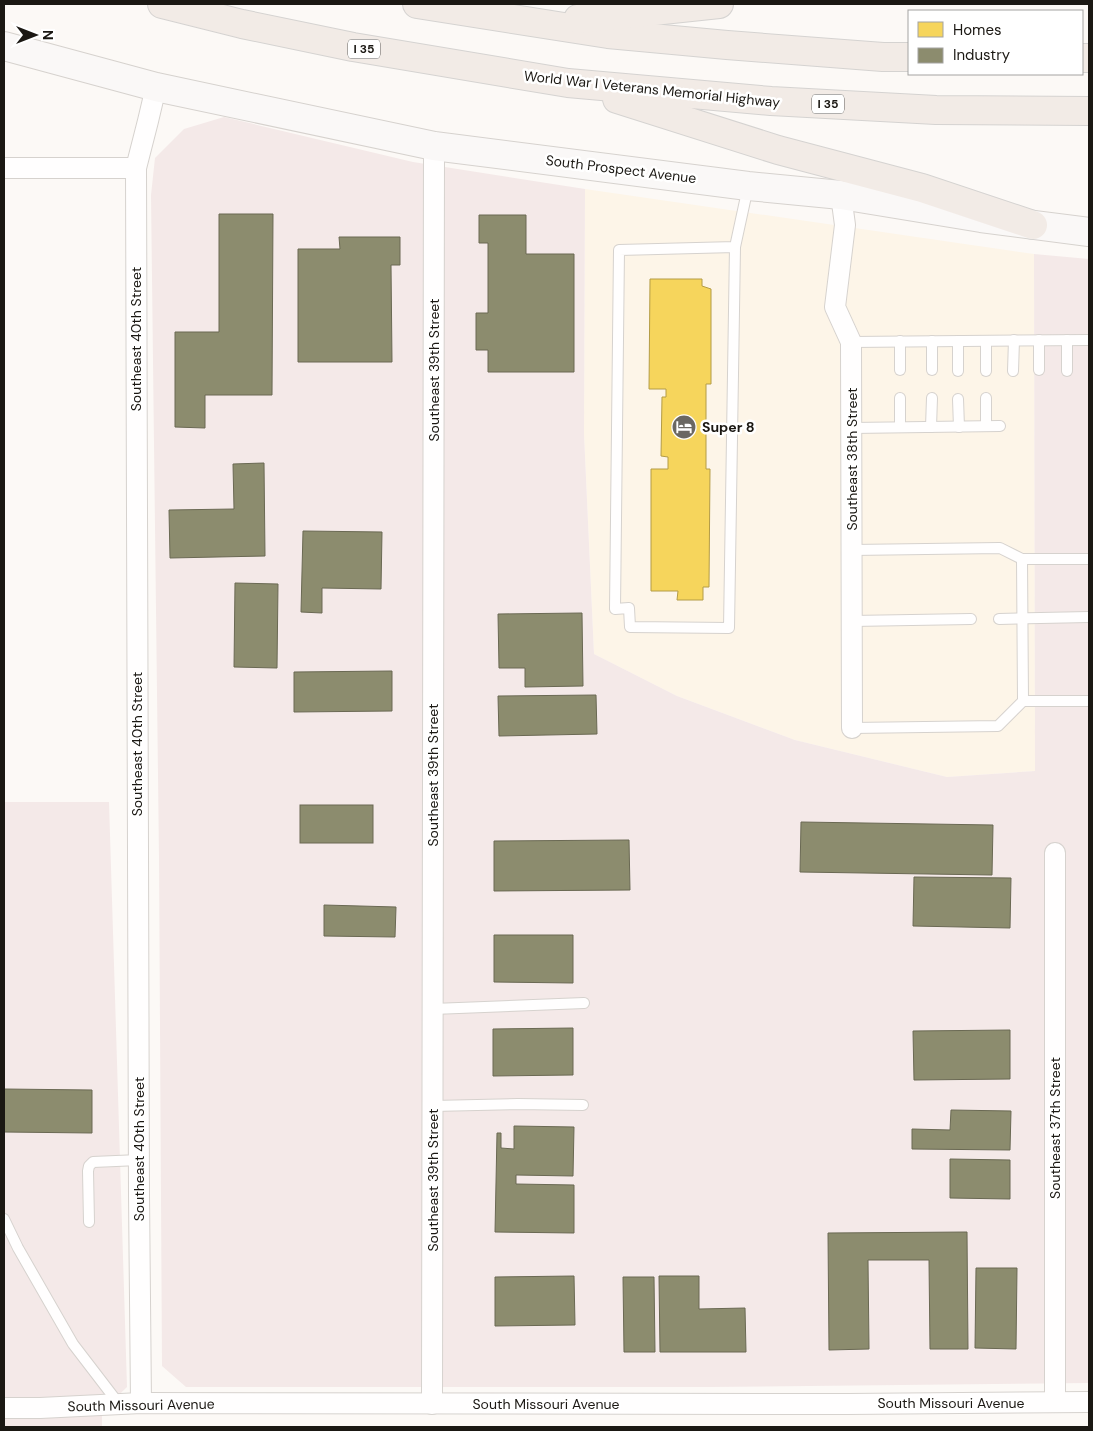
<svg xmlns="http://www.w3.org/2000/svg" width="1093" height="1431" font-family="'DM Sans',sans-serif">
<style>
.built{fill:#fdf5e8}
.industrial{fill:#f4e9e8}
.homes{fill:#f6d55c;stroke:#b49c46}
.industry{fill:#8c8c6e;stroke:#6a6953}
.lines{fill:none;stroke-linecap:round;stroke-linejoin:round}
.service-casing{stroke:#d6d2ce;stroke-width:12}
.minor-casing{stroke:#d6d2ce;stroke-width:22}
.secondary-casing{stroke:#d6d2ce;stroke-width:30}
.motorway-casing{stroke:#d5d3d1;stroke-width:30}
.service{stroke:#fffefe;stroke-width:10}
.minor{stroke:#fffefe;stroke-width:20}
.secondary{stroke:#faf8f7;stroke-width:28}
.motorway{stroke:#f2ebe6;stroke-width:28}
.labels{text-anchor:middle;stroke-width:5;stroke-linejoin:round;paint-order:stroke}
.shield{fill:#fff;stroke:#5f5d5a;stroke-width:1}
.shield-label{font-size:12px;font-weight:bold;fill:#1b1813}
.street-label{font-size:14px;fill:#1b1813;stroke:#fff}
.poi-label{font-size:14px;font-weight:bold;fill:#1b1813;stroke:#fff;text-anchor:start}
</style>
<rect width="100%" height="100%" fill="#fcf9f6"/>
<!-- built -->
<path class="built" d="M585,189L1034,254L1035,771L947,777L795,740L677,696L594,654L584,434Z"/>
<!-- industrial -->
<g class="industrial">
<path d="M224,117L413,162L585,189L584,434L594,654L677,696L795,740L947,777L1035,771L1034,254L1089,259V1383L710,1387H186L162,1366L159,858L151,195L155,158L184,129Z"/>
<path d="M4,802H109L127,1387L102,1411V1427H4Z"/>
</g>
<!-- homes -->
<path class="homes" d="M650,279H702V286L711,289V384H706V469H710L709,587H703V600H677L678,591H651V469H668V457L661,456L662,397H666V389H649Z"/>
<!-- industry -->
<g class="industry">
<path d="M219,214H273L272,395H205V428L175,427V332H219Z"/>
<path d="M479,215H526V254H574V372H488V350H476V313H488V243H479Z"/>
<path d="M339,237H400V265H391L392,362H298V249H340Z"/>
<path d="M264,463L265,556L170,558L169,510L234,509L233,464Z"/>
<path d="M303,531L382,532L381,589L322,588V613L301,612Z"/>
<path d="M235,583L278,584L277,668L234,667Z"/>
<path d="M582,613L583,686L525,687V668H499L498,614Z"/>
<path d="M392,671V711L294,712V672Z"/>
<path d="M596,695L597,734L499,736L498,696Z"/>
<rect x="300" y="805" width="73" height="38"/>
<path d="M801,822L993,825L992,875L800,872Z"/>
<path d="M629,840L630,890L494,891V841Z"/>
<path d="M914,877L1011,878L1010,928L913,926Z"/>
<path d="M324,905L396,907L395,937L324,936Z"/>
<path d="M494,935H573V983L494,982Z"/>
<path d="M573,1028V1075L493,1076V1029Z"/>
<path d="M1010,1030V1079L914,1080L913,1031Z"/>
<path d="M4,1089L92,1090V1133L4,1132Z"/>
<path d="M951,1110L1011,1111L1010,1150L912,1149V1129L950,1130Z"/>
<path d="M514,1126L574,1127L573,1176L516,1175V1184L574,1185V1233L495,1232L497,1133H501V1148L514,1149Z"/>
<path d="M950,1159L1010,1160V1199L950,1198Z"/>
<path d="M967,1232L968,1349H930L929,1260H868L869,1349L829,1350L828,1233Z"/>
<path d="M976,1268H1017L1016,1349L975,1348Z"/>
<path d="M574,1276L575,1325L495,1326V1277Z"/>
<path d="M659,1276H699V1309L745,1308L746,1352H660Z"/>
<path d="M623,1277H654L655,1352H624Z"/>
</g>
<g class="lines">
<defs>
<g id="service">
<path d="M735,247L729,628L630,627L629,608L615,609L619,250L735,247L748,187"/>
<path d="M1039,340V370"/>
<path d="M1067,340V371"/>
<path d="M900,341V370"/>
<path d="M958,341V371"/>
<path d="M986,341V371"/>
<path d="M851,342L1089,340"/>
<path d="M932,370V341"/>
<path d="M1013,371L1014,340"/>
<path d="M900,398V427"/>
<path d="M986,398V426"/>
<path d="M958,399L959,427"/>
<path d="M931,427L932,398"/>
<path d="M852,428L1000,426"/>
<path d="M852,550L1000,548L1022,559"/>
<path d="M1089,559H1022L1023,701H1089"/>
<path d="M999,619L1089,617"/>
<path d="M852,621L971,619"/>
<path d="M852,728L998,726L1023,701"/>
<path d="M433,1009L584,1003"/>
<path d="M433,1106L518,1104L583,1105"/>
<path d="M4,1219L18,1248L73,1344L119,1404"/>
<path d="M89,1222L88,1171L89,1166L93,1162L139,1160"/>
</g>
<g id="minor">
<path d="M4,168H136"/>
<path d="M841,195L845,225L835,307L851,342L852,728"/>
<path d="M1055,853V1402"/>
<path d="M141,1403L139,1195L136,168L148,121L156,87"/>
<path d="M432,1404L434,146"/>
<path d="M4,1408H40L141,1403L847,1404L1089,1402"/>
</g>
<path id="secondary" d="M4,46L156,87L434,146L748,186L841,195L981,218L1089,232"/>
<g id="motorway">
<path d="M162,4L242,24L353,47L568,83L771,101L936,110L1089,111"/>
<path d="M417,4L608,34L727,45L883,57H909"/>
<path d="M578,19L719,4"/>
<path d="M1082,58H1089"/>
<path d="M617,99L778,150L922,188L1033,225"/>
</g>
</defs>
<!-- service casing -->
<use href="#service" class="service-casing"/>
<!-- minor casing -->
<use href="#minor" class="minor-casing"/>
<!-- secondary casing -->
<use href="#secondary" class="secondary-casing"/>
<!-- motorway casing -->
<use href="#motorway" class="motorway-casing"/>
<!-- service -->
<use href="#service" class="service"/>
<!-- minor -->
<use href="#minor" class="minor"/>
<!-- secondary -->
<use href="#secondary" class="secondary"/>
<!-- motorway -->
<use href="#motorway" class="motorway"/>
</g>
<!-- icons -->
<defs>
<symbol id="hotel-disc" viewBox="-11 -11 22 22"><circle r="9.5" fill="#6a6762" stroke="#fff"/><path d="M-6-4.5h1.5V1H6V5H4.5V3h-9V5H-6ZM-4 0a1.8 1.8 0 1 1 3.6 0ZM.5 0V-2.5h3Q6-2.5 6 0Z" fill="#fff"/></symbol>
</defs>
<g fill-rule="evenodd">
<use href="#hotel-disc" x="670" y="413" width="28" height="28"/>
</g>
<g class="labels">
<!-- shield labels -->
<g class="shield">
<rect x="348" y="39.5" width="32" height="19" rx="4"/>
<rect x="812" y="94.5" width="32" height="19" rx="4"/>
</g>
<g class="shield-label">
<text x="364" y="53">I 35</text>
<text x="828" y="108">I 35</text>
</g>
<!-- street labels -->
<g class="street-label">
<text transform="translate(652 89) rotate(6)" y="5">World War I Veterans Memorial Highway</text>
<text transform="translate(621 169) rotate(7)" y="5">South Prospect Avenue</text>
<text transform="translate(136 339) rotate(-90)" y="5">Southeast 40th Street</text>
<text transform="translate(434 370) rotate(-90)" y="5">Southeast 39th Street</text>
<text transform="translate(852 459) rotate(-90)" y="5">Southeast 38th Street</text>
<text transform="translate(137 744) rotate(-90)" y="5">Southeast 40th Street</text>
<text transform="translate(433 775) rotate(-90)" y="5">Southeast 39th Street</text>
<text transform="translate(1055 1128) rotate(-90)" y="5">Southeast 37th Street</text>
<text transform="translate(139 1149) rotate(-90)" y="5">Southeast 40th Street</text>
<text transform="translate(433 1180) rotate(-90)" y="5">Southeast 39th Street</text>
<text x="951" y="1408">South Missouri Avenue</text>
<text x="546" y="1409">South Missouri Avenue</text>
<text transform="translate(141 1405) rotate(-1)" y="5">South Missouri Avenue</text>
</g>
<!-- poi labels -->
<g class="poi-label">
<text x="702" y="432">Super 8</text>
</g>
</g>
<!-- border -->
<rect width="1093" height="1431" fill="none" stroke="#1b1813" stroke-width="10"/>
<!-- legend -->
<rect x="908" y="10" width="175" height="65" fill="#ffffff" stroke="#a4a3a1"/>
<rect x="918" y="22" width="25" height="15" fill="#f6d55c" stroke="#a4a3a1"/>
<text x="953" y="35" font-size="15" fill="#1b1813">Homes</text>
<rect x="918" y="48" width="25" height="15" fill="#8c8c6e" stroke="#a4a3a1"/>
<text x="953" y="60" font-size="15" fill="#1b1813">Industry</text>
<!-- north arrow -->
<g transform="translate(35 35) rotate(90)" stroke="#ffffff" stroke-width="4" paint-order="stroke">
<path d="M0-4L9 19L0 12L-9 19Z" fill="#1b1813"/>
<text y="-8" font-size="14" font-weight="bold" text-anchor="middle" fill="#1b1813">N</text>
</g>
</svg>
